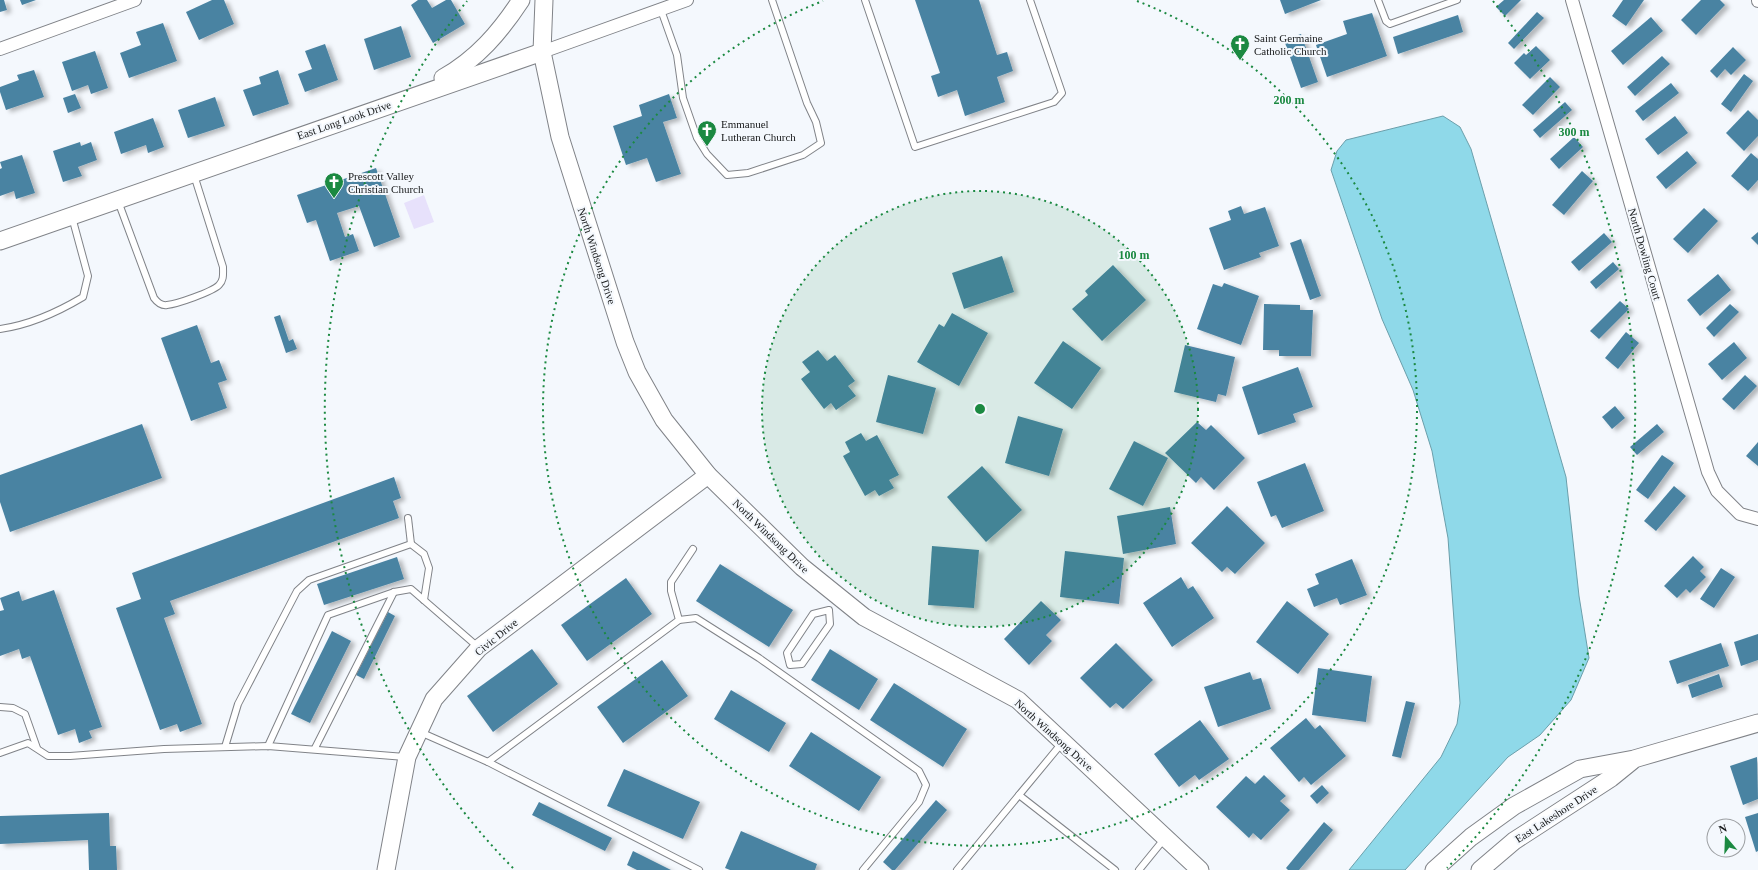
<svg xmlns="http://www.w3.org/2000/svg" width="1758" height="870" font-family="'Times New Roman',serif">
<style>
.green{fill:#e7e1fb}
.water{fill:#8fd9e9;stroke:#6b9fab}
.building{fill:#4a83a2;filter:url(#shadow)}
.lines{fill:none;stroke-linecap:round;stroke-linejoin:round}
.lane-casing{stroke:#808388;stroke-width:8}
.street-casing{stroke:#808388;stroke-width:14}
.secondary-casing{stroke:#808388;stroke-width:19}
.lane{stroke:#fff;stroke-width:6}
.street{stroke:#fff;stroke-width:12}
.secondary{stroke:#fff;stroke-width:17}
.ring{fill:none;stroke:#1b8941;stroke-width:2;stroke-dasharray:2 4}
.labels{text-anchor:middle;stroke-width:4;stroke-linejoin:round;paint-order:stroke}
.poi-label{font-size:11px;fill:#17191a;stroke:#f4f8fd;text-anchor:start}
.street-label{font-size:11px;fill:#17191a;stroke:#f4f8fd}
.centre{fill:#1b8941;stroke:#f4f8fd;stroke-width:2}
.ring-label{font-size:12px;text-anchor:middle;font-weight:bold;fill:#1b8941;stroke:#f4f8fd;stroke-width:4;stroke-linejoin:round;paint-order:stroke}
</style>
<defs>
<filter id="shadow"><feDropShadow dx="4.5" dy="2.5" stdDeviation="2" flood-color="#0004"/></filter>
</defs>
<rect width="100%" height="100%" fill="#f4f8fd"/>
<!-- green -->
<path class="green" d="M424,195L434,222L414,229L404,203Z"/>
<!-- water -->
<path class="water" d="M1443,116L1460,127L1471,149L1566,477L1579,596L1589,658L1571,700L1540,735L1508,757L1405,870H1349L1441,757L1457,724L1460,703L1448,538L1432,451L1413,390L1382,319L1331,170L1337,151L1346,140Z"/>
<!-- building -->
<g class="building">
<path d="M0,0H4L7,10L0,12Z"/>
<path d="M20,0H36L22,5Z"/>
<path d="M212,0H224L234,24L199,40L186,12Z"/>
<path d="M418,0H427L432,8L446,0H451L465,24L433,43L411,5Z"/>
<path d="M915,0H979L997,55L1007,52L1013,71L997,77L1005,102L965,116L957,90L938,97L931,76L940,73Z"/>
<path d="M1280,0H1321L1285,14Z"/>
<path d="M1504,0H1521L1505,16L1496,7Z"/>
<path d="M1623,0H1644L1626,26L1612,16Z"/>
<path d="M1701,0H1720L1725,5L1696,35L1681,20Z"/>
<path d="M1537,12L1544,18L1514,49L1508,43Z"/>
<path d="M1372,13L1387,56L1327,77L1316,45L1347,34L1343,21Z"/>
<path d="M1458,15L1463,32L1398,54L1393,37Z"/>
<path d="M1651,17L1663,31L1623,65L1611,51Z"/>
<path d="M163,23L177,61L129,78L120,53L141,45L136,32Z"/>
<path d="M401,26L411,57L374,70L364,39Z"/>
<path d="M1301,34L1318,82L1301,88L1284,40Z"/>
<path d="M325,44L338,80L305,92L298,74L312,69L305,51Z"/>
<path d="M1536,46L1550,60L1530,79L1514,63L1524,53L1526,55Z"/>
<path d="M1733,47L1746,60L1731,75L1725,69L1717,78L1710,71Z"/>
<path d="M95,51L108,88L91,94L88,85L72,91L62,62Z"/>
<path d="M1662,56L1670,64L1635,96L1627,87Z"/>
<path d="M34,70L44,97L6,110L0,92V87L19,80L17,75Z"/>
<path d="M278,70L289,104L253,116L243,90L261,84L259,77Z"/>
<path d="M1744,74L1753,81L1731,112L1721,104Z"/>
<path d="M1550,77L1560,87L1533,115L1522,105Z"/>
<path d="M1671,83L1679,93L1643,121L1635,111Z"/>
<path d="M75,94L81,108L68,113L63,98Z"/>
<path d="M669,94L677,118L663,122L681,174L656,182L647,158L626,165L613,126L642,116L639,105Z"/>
<path d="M215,97L225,126L188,138L178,110Z"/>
<path d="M1565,102L1572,110L1540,138L1533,130Z"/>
<path d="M1748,110L1758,120V136L1744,151L1726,133Z"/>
<path d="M1675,116L1688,133L1658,155L1645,139Z"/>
<path d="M153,118L164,147L148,153L146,145L121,154L114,132Z"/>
<path d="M1574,137L1583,147L1559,169L1550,159Z"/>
<path d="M80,142L81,146L91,142L97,160L78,167L82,176L63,182L53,151Z"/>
<path d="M1687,151L1697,163L1666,189L1656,177Z"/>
<path d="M1751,153L1758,159V180L1748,191L1731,176Z"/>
<path d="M22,155L35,193L16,199L14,191L0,196V169L2,168L0,162Z"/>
<path d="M376,168L400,237L374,247L359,206L337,213L345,237L353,234L359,251L330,261L316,220L307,223L297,195Z"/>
<path d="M1582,171L1593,181L1564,215L1552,205Z"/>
<path d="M1241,206L1244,214L1265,207L1279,246L1259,253L1261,257L1224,270L1209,228L1231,220L1228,211Z"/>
<path d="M1704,208L1718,221L1688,253L1673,239Z"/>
<path d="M1758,232V245L1751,238Z"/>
<path d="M1604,233L1612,242L1579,271L1571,262Z"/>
<path d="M1301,239L1321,296L1310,300L1290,243Z"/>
<path d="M1002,256L1014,292L964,309L952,273Z"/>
<path d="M1613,262L1619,269L1596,289L1590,282Z"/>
<path d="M1113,265L1146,300L1102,341L1072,309L1088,295L1085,291Z"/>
<path d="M1718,274L1731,290L1700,316L1687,300Z"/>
<path d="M1224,283L1259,296L1241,345L1197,329L1213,284L1222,287Z"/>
<path d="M1620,301L1629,309L1599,339L1590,331Z"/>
<path d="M1264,304L1300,305V310H1313L1311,356H1279V350H1263Z"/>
<path d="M1730,304L1739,312L1714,337L1706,328Z"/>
<path d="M952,313L988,333L959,386L917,362L939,324L944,327Z"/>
<path d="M280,315L289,341L293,339L297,349L286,353L274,317Z"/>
<path d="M197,325L211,363L219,360L227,380L218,383L227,408L191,421L161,338Z"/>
<path d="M1626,332L1639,343L1618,369L1605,358Z"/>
<path d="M1063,341L1101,368L1072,409L1034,383Z"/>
<path d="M1734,342L1747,358L1722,380L1708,364Z"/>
<path d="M1185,345L1235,357L1226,396L1218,394L1216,402L1174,392Z"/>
<path d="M818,350L827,361L835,355L855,381L848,386L856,396L836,410L831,403L824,409L801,379L810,372L802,362Z"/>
<path d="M1298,367L1313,407L1293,414L1296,422L1258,435L1242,387Z"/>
<path d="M888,375L936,388L923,434L876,422Z"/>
<path d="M1745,375L1757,386L1734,410L1722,399Z"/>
<path d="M1615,406L1625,418L1612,429L1602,417Z"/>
<path d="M1018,416L1063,429L1049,476L1005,463Z"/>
<path d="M1197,422L1206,430L1211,425L1245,458L1214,490L1201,477L1196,483L1165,453Z"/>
<path d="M142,424L162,478L10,532L0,502V475Z"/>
<path d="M1657,424L1664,432L1637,455L1630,447Z"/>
<path d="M861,433L866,441L877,435L899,475L889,480L894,488L879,496L875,490L865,496L843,456L850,452L845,442Z"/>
<path d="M1134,441L1168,458L1143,506L1109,489Z"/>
<path d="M1758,442V466L1746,456Z"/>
<path d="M1662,455L1674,463L1648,499L1636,490Z"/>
<path d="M1305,463L1324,511L1282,528L1276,515L1271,517L1257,482Z"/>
<path d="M982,466L1022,510L986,542L947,497Z"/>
<path d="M394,477L401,498L393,501L399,518L170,601L175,614L164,618L202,724L180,732L177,724L160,730L116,608L141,599L132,573Z"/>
<path d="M1674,486L1686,496L1656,531L1644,521Z"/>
<path d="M1227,506L1265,543L1235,574L1227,567L1222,572L1191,543Z"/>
<path d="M1170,507L1176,544L1123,554L1117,516Z"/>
<path d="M932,546L979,550L974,608L928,605Z"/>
<path d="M1065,551L1124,558L1119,604L1060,597Z"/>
<path d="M1693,556L1704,567L1700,571L1706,577L1690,593L1686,589L1677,598L1664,586Z"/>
<path d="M397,557L404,579L324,605L317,584Z"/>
<path d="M1352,559L1367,595L1340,605L1337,598L1314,607L1307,589L1319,584L1315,574Z"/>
<path d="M720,564L793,610L769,647L696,601Z"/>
<path d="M1721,568L1735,577L1714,608L1700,599Z"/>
<path d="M1181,577L1188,589L1193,586L1214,618L1172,647L1143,603Z"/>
<path d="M626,578L652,614L587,661L561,625Z"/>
<path d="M54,590L102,727L89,731L92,738L79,743L75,729L58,735L30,656L22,659L19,649L0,656V611L4,610L0,598L19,591L22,601Z"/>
<path d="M1041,601L1061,620L1046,635L1052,641L1029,665L1004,639Z"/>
<path d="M1287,601L1329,634L1298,674L1256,642Z"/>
<path d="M388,612L395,616L364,679L356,675Z"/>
<path d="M332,631L351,641L310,723L291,714Z"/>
<path d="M1758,634V660L1741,666L1734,642Z"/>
<path d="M1116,643L1153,680L1123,709L1116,703L1110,708L1080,678Z"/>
<path d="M1721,643L1729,666L1677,684L1669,661Z"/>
<path d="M532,649L558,684L493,732L467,696Z"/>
<path d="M830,649L878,679L859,710L811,680Z"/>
<path d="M662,660L688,696L623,743L597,707Z"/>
<path d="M1318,668L1372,676L1366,722L1312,715Z"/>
<path d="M1250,672L1253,680L1261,678L1271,709L1218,727L1204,687Z"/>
<path d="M1719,674L1723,687L1692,698L1688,685Z"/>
<path d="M894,683L967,729L943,767L870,720Z"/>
<path d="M731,690L786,723L769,752L714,719Z"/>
<path d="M1406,701L1415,703L1401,758L1392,756Z"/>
<path d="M1306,718L1315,729L1320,725L1346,756L1311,785L1304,777L1299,782L1270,748Z"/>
<path d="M1200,720L1229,759L1199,780L1195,775L1179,787L1154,754Z"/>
<path d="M811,732L881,777L859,811L789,766Z"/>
<path d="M1757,757L1758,799L1743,805L1730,766Z"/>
<path d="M624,769L700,802L683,839L607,806Z"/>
<path d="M1264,775L1286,796L1280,801L1290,810L1261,840L1253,833L1249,838L1216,807L1246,776L1255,784Z"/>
<path d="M1322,785L1329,793L1317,804L1310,796Z"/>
<path d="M936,800L947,810L895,870H892L883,862Z"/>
<path d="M539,802L612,838L605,851L532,815Z"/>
<path d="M109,813L110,846H116L117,870H89L88,840L0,844V816Z"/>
<path d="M1758,813V851L1756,852L1745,817Z"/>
<path d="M1324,822L1333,830L1299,870H1288L1286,868Z"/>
<path d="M741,831L817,864L815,870H730L725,868Z"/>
<path d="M633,851L671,870H637L627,865Z"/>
</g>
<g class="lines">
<defs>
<g id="lane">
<path d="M865,0L915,147L1054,102L1062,93L1030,0"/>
<path d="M1378,0L1386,21L1390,24L1457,0"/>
<path d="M661,10L677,55L683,98L697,138L707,154L727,175L748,173L803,155L821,143L816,122L807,103L772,0"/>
<path d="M118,201L154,298C157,302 161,306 167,305C177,304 212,292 219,285C224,280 223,274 223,267L194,175"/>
<path d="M0,329C29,325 58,312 83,297L88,276L72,217"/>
<path d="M408,518L411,544"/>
<path d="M829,610L830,624L802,664L790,665L787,653L813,614Z"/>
<path d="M679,620L696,618L759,658L919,771L926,785L919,802L863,870"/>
<path d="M0,707L13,708L25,714L37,748"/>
<path d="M420,732L488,762L679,620L671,591V582L693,549"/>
<path d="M268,746L328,615L394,592L411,589L478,647"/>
<path d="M225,747L238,704L297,591L309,580L411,544L424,554L429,568L424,600"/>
<path d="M315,748L394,592"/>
<path d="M0,753L28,743L48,756H70L164,749L268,746L405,757"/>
<path d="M488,762L699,870"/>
<path d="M1019,795L1115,870"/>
<path d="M957,870L1062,743"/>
<path d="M1139,870L1165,838"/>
</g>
<g id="street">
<path d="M1572,0L1708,472L1717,491L1740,514L1758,519"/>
<path d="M1758,0V1"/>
<path d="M0,49L135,0"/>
<path d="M542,52L687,0"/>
</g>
<g id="secondary">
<path d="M544,0L542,52L560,137L625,342L637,372L664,420L708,475L802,567L864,617L1018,700L1200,870"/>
<path d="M443,78C477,59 500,32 521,0"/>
<path d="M0,241L542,52"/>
<path d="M386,870L407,757L434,699L479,648L708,475"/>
<path d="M1434,870L1471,837L1514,806L1580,769L1634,759L1758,723"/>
<path d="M1480,870L1514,841L1611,778L1632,761"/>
</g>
</defs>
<!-- lane casing -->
<use href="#lane" class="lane-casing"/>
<!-- street casing -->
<use href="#street" class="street-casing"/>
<!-- secondary casing -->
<use href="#secondary" class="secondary-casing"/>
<!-- lane -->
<use href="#lane" class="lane"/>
<!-- street -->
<use href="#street" class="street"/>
<!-- secondary -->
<use href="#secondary" class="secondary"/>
</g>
<!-- distance rings -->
<circle cx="980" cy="409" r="218" fill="#1b8941" fill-opacity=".12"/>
<g class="ring">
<circle cx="980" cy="409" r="218"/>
<path d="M1137 1A437 437 0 1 1 823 1"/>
<path d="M513 868A655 655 0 0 1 467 1M1493 1A655 655 0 0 1 1447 868"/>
</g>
<!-- icons -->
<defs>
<symbol id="church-pin" viewBox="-11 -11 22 30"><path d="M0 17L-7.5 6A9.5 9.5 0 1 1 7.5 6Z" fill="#1b8941" stroke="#f4f8fd"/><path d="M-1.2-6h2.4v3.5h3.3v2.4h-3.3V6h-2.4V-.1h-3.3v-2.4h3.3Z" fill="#fff"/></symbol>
</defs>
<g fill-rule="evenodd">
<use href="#church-pin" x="1229" y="33" width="22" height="30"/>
<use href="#church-pin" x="696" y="119" width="22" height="30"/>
<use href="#church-pin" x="323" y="171" width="22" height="30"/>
</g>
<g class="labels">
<!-- poi labels -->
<g class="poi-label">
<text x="1254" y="42">Saint Germaine<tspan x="1254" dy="13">Catholic Church</tspan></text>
<text x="721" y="128">Emmanuel<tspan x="721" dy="13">Lutheran Church</tspan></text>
<text x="348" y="180">Prescott Valley<tspan x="348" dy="13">Christian Church</tspan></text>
</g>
<!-- street labels -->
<g class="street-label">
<text transform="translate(344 120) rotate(-19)" y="4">East Long Look Drive</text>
<text transform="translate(1645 254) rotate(74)" y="4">North Dowling Court</text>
<text transform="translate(597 256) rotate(72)" y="4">North Windsong Drive</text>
<text transform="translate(771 536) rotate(44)" y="4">North Windsong Drive</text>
<text transform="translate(496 637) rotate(-39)" y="4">Civic Drive</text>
<text transform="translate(1054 735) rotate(42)" y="4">North Windsong Drive</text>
<text transform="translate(1556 814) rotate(-33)" y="4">East Lakeshore Drive</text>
</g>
</g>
<circle cx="980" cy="409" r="6" class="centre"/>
<g class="ring-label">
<text x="1289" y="104">200 m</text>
<text x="1574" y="136">300 m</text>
<text x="1134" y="259">100 m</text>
</g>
<!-- north arrow -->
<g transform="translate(1726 838) rotate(341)"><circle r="19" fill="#f4f8fd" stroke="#9c9fa2"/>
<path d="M0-3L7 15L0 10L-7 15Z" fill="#1b8941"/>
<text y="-6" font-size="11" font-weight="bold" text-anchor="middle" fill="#17191a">N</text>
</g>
</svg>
